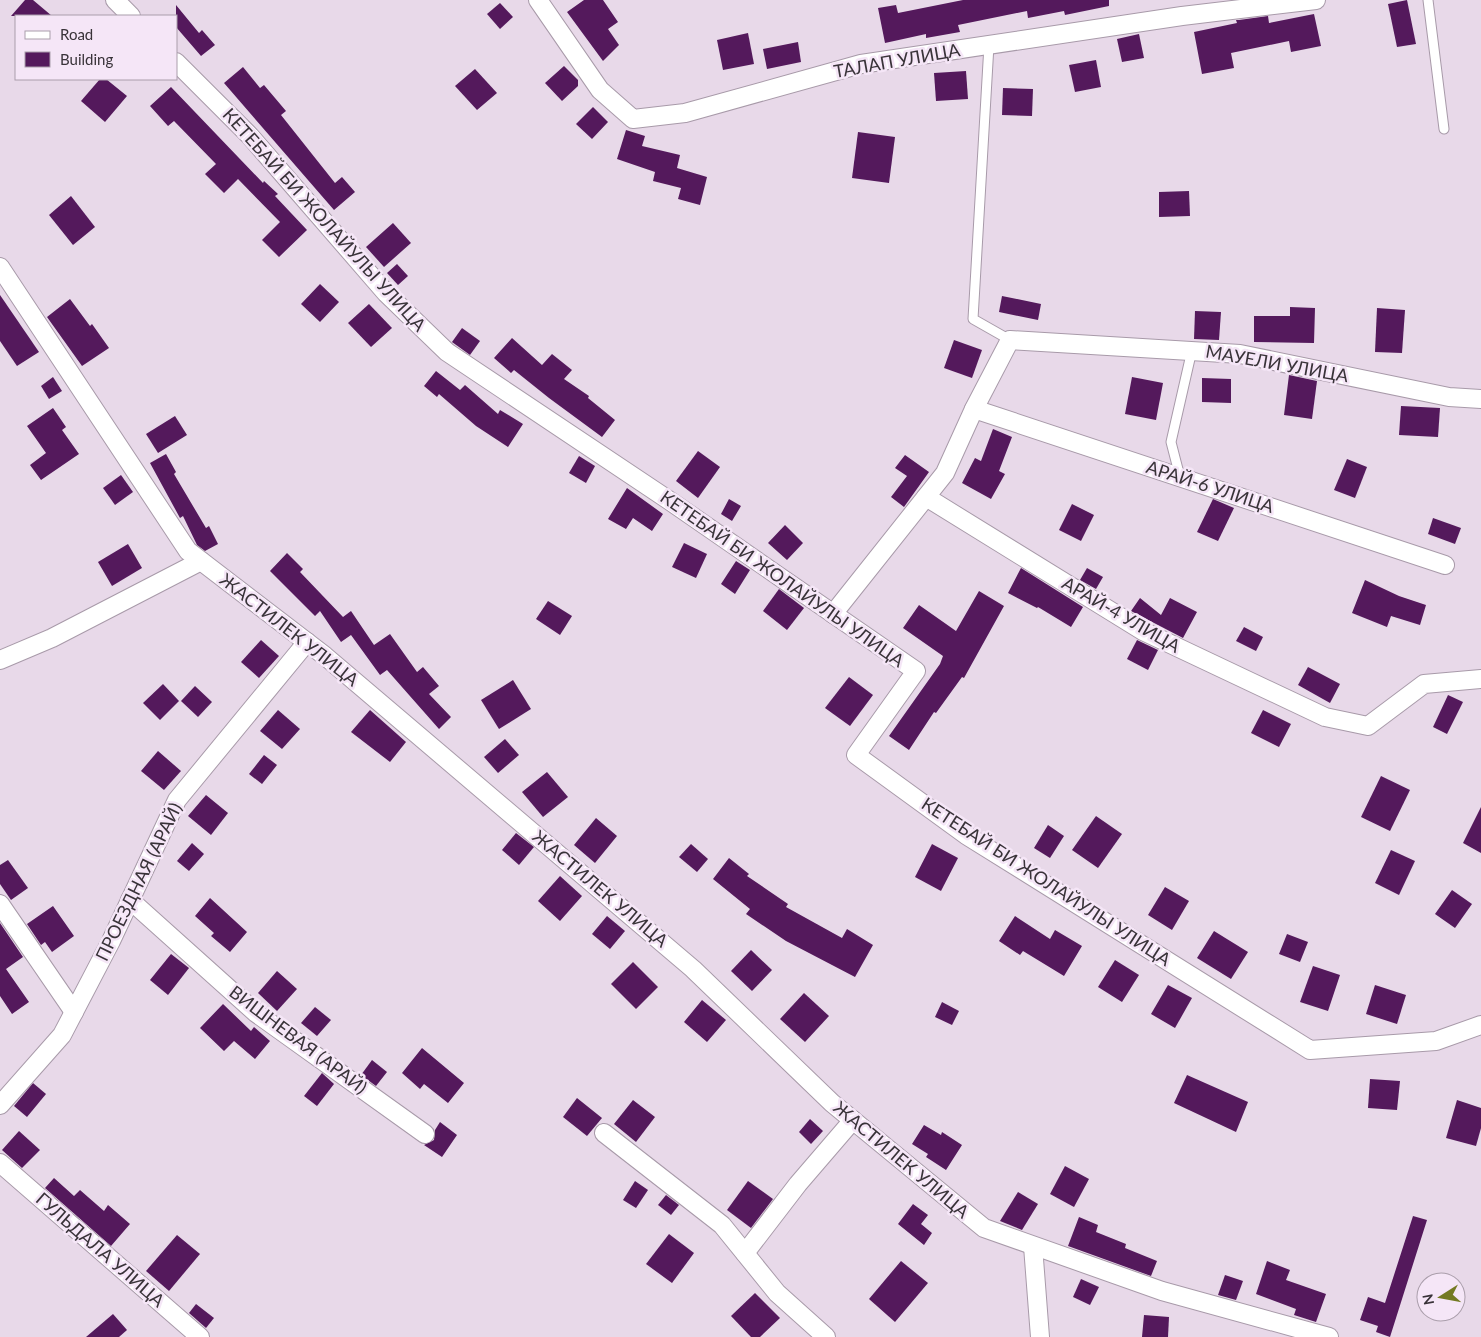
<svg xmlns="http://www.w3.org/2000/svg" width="1481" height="1337" font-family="Lato,sans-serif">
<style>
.building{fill:#54195c}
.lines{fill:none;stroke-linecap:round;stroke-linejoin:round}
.lane-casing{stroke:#a89aa9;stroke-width:11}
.street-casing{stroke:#a89aa9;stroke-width:20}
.lane{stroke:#fff;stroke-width:9}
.street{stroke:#fff;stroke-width:18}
.labels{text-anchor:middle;stroke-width:5;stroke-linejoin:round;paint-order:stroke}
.street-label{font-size:18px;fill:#393339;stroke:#f5e6f7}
</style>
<rect width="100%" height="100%" fill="#e8d9e9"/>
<!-- building -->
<g class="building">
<path d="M25,0H33L52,16H11Z"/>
<path d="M584,0H603L618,22L608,29L619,45L603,61L567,12Z"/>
<path d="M963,0H1109V6L1065,15L1064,11L1028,18L1027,11L958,25L960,32L926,38V34L885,43L878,8L896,5L898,13Z"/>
<path d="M1407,0L1416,44L1397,47L1388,4Z"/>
<path d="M500,3L513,17L500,29L487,14Z"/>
<path d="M176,5L199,33L202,30L215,45L201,56L176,27Z"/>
<path d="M1314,14L1321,46L1291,52L1289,41L1231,53L1234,68L1202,74L1194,32L1237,23L1236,20H1239L1268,16L1269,23Z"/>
<path d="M748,33L754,64L723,70L717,40Z"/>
<path d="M1139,34L1144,58L1122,62L1117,39Z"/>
<path d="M798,42L801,62L767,69L763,49Z"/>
<path d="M1096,60L1101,87L1075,92L1069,65Z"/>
<path d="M564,66L578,80V86L562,101L545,83Z"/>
<path d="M243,67L260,88L264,85L286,111L281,115L335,183L342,177L355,192L334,210L224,83Z"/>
<path d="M475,69L497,93L477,110L455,86Z"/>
<path d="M966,71L968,99L936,101L934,73Z"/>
<path d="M100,79H106L127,96L105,122L81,101Z"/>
<path d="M171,87L263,183L264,181L278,194L275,196L307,230L279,257L262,240L280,222L238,179L224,193L205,174L216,164L174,121L168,126L150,106Z"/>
<path d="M1003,88L1033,89L1032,116L1002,115Z"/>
<path d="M593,107L608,122L592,139L576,124Z"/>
<path d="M626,130L645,136L642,146L680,155L677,168L707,177L700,205L678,199L681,188L653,181L655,172L617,159Z"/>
<path d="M858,132L895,137L889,183L852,178Z"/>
<path d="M1189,191L1190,216L1159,217V192Z"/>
<path d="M71,196L95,227L73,245L49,215Z"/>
<path d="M393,223L411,243L384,267L366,247Z"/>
<path d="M397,264L408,276L398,285L387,273Z"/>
<path d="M320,284L339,302L320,322L301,304Z"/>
<path d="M0,295L39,352L17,366L0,341Z"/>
<path d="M1002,296L1041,304L1038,320L999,312Z"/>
<path d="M70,299L90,326L92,324L109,348L82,366L47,317Z"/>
<path d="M369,304L392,328L371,347L348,323Z"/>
<path d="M1290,307L1315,308L1314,343L1254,342V316H1290Z"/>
<path d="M1377,308L1405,310L1402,353L1375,352Z"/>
<path d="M1195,311L1221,312L1219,340L1194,339Z"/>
<path d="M462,328L480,341L470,355L452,342Z"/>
<path d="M512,338L542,365L552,354L572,370L564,379L589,396L588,398L615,420L602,437L549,398L514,370L511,373L494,358Z"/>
<path d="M954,340L982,350L972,378L944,368Z"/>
<path d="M436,371L460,390L465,385L498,414L500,410L523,424L508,447L476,426L439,394L437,397L424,386Z"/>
<path d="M1289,375L1317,381L1312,419L1284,415Z"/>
<path d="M53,377L62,391L49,399L41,386Z"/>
<path d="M1132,377L1163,383L1156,420L1125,414Z"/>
<path d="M1202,378L1231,379V403L1202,402Z"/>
<path d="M1401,406L1440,408L1438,437L1399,435Z"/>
<path d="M53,408L66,427L62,430L79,454L41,480L30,465L46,453L27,426Z"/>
<path d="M175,416L187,435L158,453L146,434Z"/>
<path d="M993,429L1012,437L999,471L1005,474L991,499L962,483L975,458L981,461Z"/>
<path d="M698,451L720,467L698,498L676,481Z"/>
<path d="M166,454L176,472L174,474L206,528L209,526L218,544L205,551L197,545L183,516L180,518L150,463Z"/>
<path d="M905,455L929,472L904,507L891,497L907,476L895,468Z"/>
<path d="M579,456L595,466L586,483L569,473Z"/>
<path d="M1347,459L1367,467L1355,498L1334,490Z"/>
<path d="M121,475L133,492L115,505L103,488Z"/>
<path d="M627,488L663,514L652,531L633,518L626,529L608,519Z"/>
<path d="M729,499L741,506L732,521L721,514Z"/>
<path d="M1213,499L1234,508L1218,541L1197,532Z"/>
<path d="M1072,504L1094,515L1081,541L1059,530Z"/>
<path d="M1433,518L1461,528L1455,544L1428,534Z"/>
<path d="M785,525L803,543L787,560L768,543Z"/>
<path d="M684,543L707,554L696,578L672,567Z"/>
<path d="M128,544L142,568L112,586L98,562Z"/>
<path d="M287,553L303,569L300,572L343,617L351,611L374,645L390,634L417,672L423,667L439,686L429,694L451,717L439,729L387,670L380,675L351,635L341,642L320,611L315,616L270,571Z"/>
<path d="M736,561L750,570L735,594L721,584Z"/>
<path d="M1021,568L1083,607L1071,627L1038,607L1037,608L1008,593Z"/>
<path d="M1087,568L1103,577L1096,589L1080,580Z"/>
<path d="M1365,580L1399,596L1426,605L1420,625L1391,616L1387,627L1352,613Z"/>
<path d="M779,589L804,608L787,630L763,611Z"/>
<path d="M979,591L1004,606L964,678L962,677L936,713L934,712L909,750L889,736L940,664L943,656L903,628L919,605L956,631Z"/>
<path d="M1140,598L1161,615L1170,598L1197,612L1183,638L1131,611Z"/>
<path d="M548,601L572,616L560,635L536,619Z"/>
<path d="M1244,627L1263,637L1256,651L1236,641Z"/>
<path d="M261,640L279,656L259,678L241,662Z"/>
<path d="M1137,640L1158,650L1148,670L1127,659Z"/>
<path d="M1308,667L1340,684L1330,703L1298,685Z"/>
<path d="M849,677L873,695L850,726L825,708Z"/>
<path d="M513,680L531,709L499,729L481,700Z"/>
<path d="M163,684L179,701L160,720L143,703Z"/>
<path d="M195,686L212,702L198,717L181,701Z"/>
<path d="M1448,695L1463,702L1447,734L1433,727Z"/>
<path d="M278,710L300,729L282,749L260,731Z"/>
<path d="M370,710L406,742L390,762L351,732Z"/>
<path d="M1263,710L1291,724L1279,747L1251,733Z"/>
<path d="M505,739L519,755L498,773L484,757Z"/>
<path d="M158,751L181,771L164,790L141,771Z"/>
<path d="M264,755L277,765L262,784L249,774Z"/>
<path d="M547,772L568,797L543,817L522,792Z"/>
<path d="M1381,776L1410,790L1390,831L1361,817Z"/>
<path d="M206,795L228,813L211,835L188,816Z"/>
<path d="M1481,807V853L1463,843Z"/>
<path d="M1096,816L1122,834L1098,868L1072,850Z"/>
<path d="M596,818L617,836L595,863L574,845Z"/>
<path d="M1048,825L1064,836L1050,858L1034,848Z"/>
<path d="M516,833L534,847L519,865L502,850Z"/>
<path d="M192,843L204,854L189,871L177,861Z"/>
<path d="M691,844L708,859L697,872L679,857Z"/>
<path d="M932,844L958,858L941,891L915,877Z"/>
<path d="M1391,850L1415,861L1399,895L1375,883Z"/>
<path d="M729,858L749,874L747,876L788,904L786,907L842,938L847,929L873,945L855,977L786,941L746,914L750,909L713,879Z"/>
<path d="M8,860L28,888L11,900L0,884V865Z"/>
<path d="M560,876L582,896L560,921L538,901Z"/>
<path d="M1165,887L1189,901L1172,930L1148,915Z"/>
<path d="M1452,890L1472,904L1455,928L1435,914Z"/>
<path d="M210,898L247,932L230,952L211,936L214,933L195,916Z"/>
<path d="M53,906L74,936L52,952L45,942L41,945L27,924Z"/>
<path d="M607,916L625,931L610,949L592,934Z"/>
<path d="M1015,916L1050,939L1055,930L1082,946L1064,976L1023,951L1020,955L999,941Z"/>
<path d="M0,923L23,957L6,969L29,1002L12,1014L0,996Z"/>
<path d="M1214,931L1248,952L1231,979L1197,958Z"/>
<path d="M1287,934L1308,942L1300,962L1279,954Z"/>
<path d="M751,950L772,970L752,991L731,971Z"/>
<path d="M171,954L189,968L168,995L150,980Z"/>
<path d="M1115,960L1139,975L1122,1002L1098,987Z"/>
<path d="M633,962L658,987L636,1009L611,984Z"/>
<path d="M1313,966L1340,975L1328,1011L1300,1002Z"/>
<path d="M277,971L297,989L277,1011L258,993Z"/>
<path d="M1168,985L1192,998L1175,1028L1151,1014Z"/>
<path d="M1375,985L1406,995L1397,1024L1366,1014Z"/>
<path d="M804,993L829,1016L805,1042L780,1019Z"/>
<path d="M702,1000L726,1020L707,1042L684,1022Z"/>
<path d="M942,1002L959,1011L952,1025L935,1017Z"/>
<path d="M223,1004L251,1031L254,1027L270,1041L255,1059L234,1041L224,1051L200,1028Z"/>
<path d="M315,1007L331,1020L317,1036L301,1023Z"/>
<path d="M422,1048L464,1083L448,1103L424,1084L420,1089L402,1073Z"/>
<path d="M372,1060L387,1072L376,1086L361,1075Z"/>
<path d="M322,1073L334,1084L317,1106L304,1096Z"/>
<path d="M1187,1075L1248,1102L1236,1132L1174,1103Z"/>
<path d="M1370,1079L1400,1081L1397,1110L1368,1108Z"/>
<path d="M33,1083L46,1094L27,1117L14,1106Z"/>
<path d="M577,1098L602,1118L587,1136L563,1117Z"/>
<path d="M633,1100L655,1117L636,1142L614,1124Z"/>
<path d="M1457,1100L1481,1108V1128L1476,1146L1446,1138Z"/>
<path d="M810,1119L823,1131L811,1144L799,1132Z"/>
<path d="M440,1122L457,1135L442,1157L424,1145L434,1140L435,1130Z"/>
<path d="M924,1125L941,1135L942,1132L962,1145L946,1170L926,1157L928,1154L912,1144Z"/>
<path d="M19,1131L40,1150L22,1168L2,1150Z"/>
<path d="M1065,1166L1089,1179L1074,1207L1050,1194Z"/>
<path d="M54,1178L74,1196L80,1190L104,1211L108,1205L130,1224L111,1246L45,1188Z"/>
<path d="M635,1181L648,1190L636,1208L623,1200Z"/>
<path d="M748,1181L773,1199L751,1228L727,1210Z"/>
<path d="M1018,1192L1038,1204L1022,1230L1000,1221Z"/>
<path d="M666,1195L679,1205L671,1215L658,1205Z"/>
<path d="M913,1204L928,1215L921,1224L932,1233L924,1245L898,1224Z"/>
<path d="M1413,1216L1427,1220L1390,1337L1376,1332L1378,1326L1360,1320L1368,1297L1385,1303Z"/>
<path d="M1079,1217L1098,1225L1096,1232L1126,1244L1125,1248L1157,1261L1151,1276L1068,1246Z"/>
<path d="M669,1234L694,1253L672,1283L646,1264Z"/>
<path d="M177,1235L200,1254L169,1291L146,1271Z"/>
<path d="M901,1261L928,1283L895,1322L869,1299Z"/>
<path d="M1267,1261L1290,1270L1286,1280L1326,1294L1316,1322L1294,1315L1296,1309L1256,1294Z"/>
<path d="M1225,1275L1243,1281L1236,1300L1218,1295Z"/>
<path d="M1081,1279L1099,1287L1090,1305L1073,1297Z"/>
<path d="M755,1293L780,1318L760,1337H751L731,1316Z"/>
<path d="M196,1304L214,1318L206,1328L189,1313Z"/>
<path d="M113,1314L127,1330L119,1337H86Z"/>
<path d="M1144,1315L1169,1317L1168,1337H1142Z"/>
</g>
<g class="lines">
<defs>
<g id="lane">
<path d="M1428,0L1444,129"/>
<path d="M989,45L973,319L1010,340"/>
<path d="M1180,477L1171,442L1192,350"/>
</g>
<g id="street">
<path d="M115,0L131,16"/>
<path d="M538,0L600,90L633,119L685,113L861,64L1182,16L1316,0"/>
<path d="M176,62L250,136L386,293L447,352L670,501L916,671L856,755L966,835L1310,1050L1436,1041L1481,1025"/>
<path d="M0,267L188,551L325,656L693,969L832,1103L984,1228L1162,1291L1329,1337"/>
<path d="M974,409L1445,565"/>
<path d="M926,497L1143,631L1325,717L1368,726L1424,684L1481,679"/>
<path d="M833,614L945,473L974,409L1010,340L1240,354L1449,397L1481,399"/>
<path d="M0,660L52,638L201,561"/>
<path d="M130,900L256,1013L425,1134"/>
<path d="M0,904L74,1012"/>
<path d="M0,1105L62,1035L111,941L177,800L307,642"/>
<path d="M604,1133L722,1225L777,1293L826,1337"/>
<path d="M0,1163L200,1337"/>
<path d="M1033,1246L1040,1337"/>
<path d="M745,1253L798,1184L853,1120"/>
</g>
</defs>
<!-- lane casing -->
<use href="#lane" class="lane-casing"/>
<!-- street casing -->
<use href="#street" class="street-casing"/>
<!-- lane -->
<use href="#lane" class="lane"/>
<!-- street -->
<use href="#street" class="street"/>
</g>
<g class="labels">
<!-- street labels -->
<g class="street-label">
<text transform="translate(897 61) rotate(-10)" y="6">ТАЛАП УЛИЦА</text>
<text transform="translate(324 220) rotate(48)" y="6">КЕТЕБАЙ БИ ЖОЛАЙУЛЫ УЛИЦА</text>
<text transform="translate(1277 364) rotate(10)" y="6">МАУЕЛИ УЛИЦА</text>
<text transform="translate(1210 487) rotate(18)" y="6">АРАЙ-6 УЛИЦА</text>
<text transform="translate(782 579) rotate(35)" y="6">КЕТЕБАЙ БИ ЖОЛАЙУЛЫ УЛИЦА</text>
<text transform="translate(1121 615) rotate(30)" y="6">АРАЙ-4 УЛИЦА</text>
<text transform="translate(289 630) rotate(38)" y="6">ЖАСТИЛЕК УЛИЦА</text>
<text transform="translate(139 882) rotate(-64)" y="6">ПРОЕЗДНАЯ (АРАЙ)</text>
<text transform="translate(1046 882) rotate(33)" y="6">КЕТЕБАЙ БИ ЖОЛАЙУЛЫ УЛИЦА</text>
<text transform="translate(600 889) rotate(40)" y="6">ЖАСТИЛЕК УЛИЦА</text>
<text transform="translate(298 1040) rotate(37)" y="6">ВИШНЕВАЯ (АРАЙ)</text>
<text transform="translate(901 1160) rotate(40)" y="6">ЖАСТИЛЕК УЛИЦА</text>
<text transform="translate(100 1250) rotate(41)" y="6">ГУЛЬДАЛА УЛИЦА</text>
</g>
</g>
<!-- legend -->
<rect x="15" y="15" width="162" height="65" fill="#f5e6f7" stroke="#aa9eab"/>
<rect x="25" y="31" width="25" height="8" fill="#ffffff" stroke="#aa9eab"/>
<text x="60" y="40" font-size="15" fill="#393339">Road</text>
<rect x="25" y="52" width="25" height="15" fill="#54195c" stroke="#aa9eab"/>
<text x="60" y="65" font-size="15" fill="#393339">Building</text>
<!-- north arrow -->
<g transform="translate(1441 1297) rotate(259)"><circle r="24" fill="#f5e6f7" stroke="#aa9eab"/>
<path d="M0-4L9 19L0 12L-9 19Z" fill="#747a23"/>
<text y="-8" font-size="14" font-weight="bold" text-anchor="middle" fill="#393339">N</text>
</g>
</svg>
